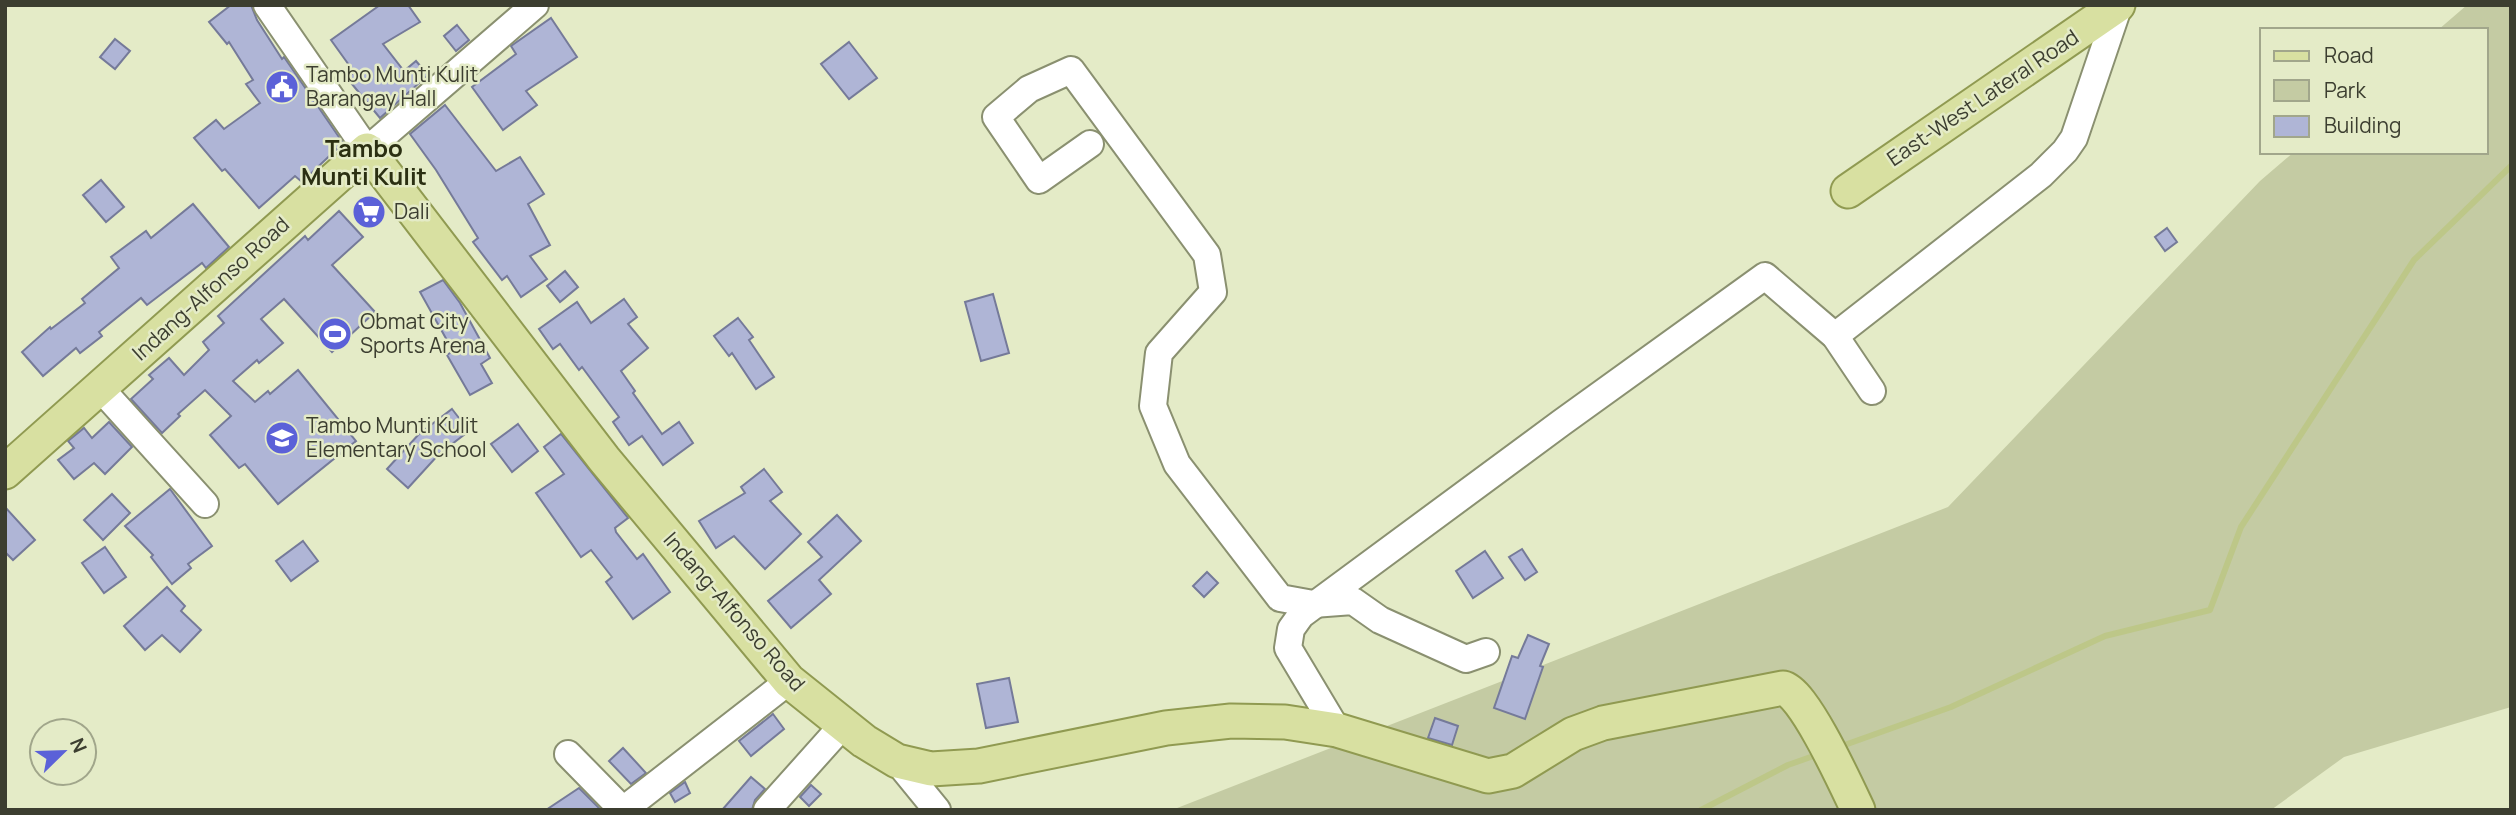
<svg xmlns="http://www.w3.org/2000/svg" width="2516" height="815" font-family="Manrope,sans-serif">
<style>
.green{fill:#c4cba3}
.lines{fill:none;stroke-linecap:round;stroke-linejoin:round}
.stream{stroke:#bdc788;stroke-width:6}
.building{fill:#afb5d6;stroke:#757a99;stroke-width:2}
.minor-casing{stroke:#8a9070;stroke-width:30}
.major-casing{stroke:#909a51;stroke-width:37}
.minor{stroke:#fff;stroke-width:26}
.major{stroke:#d8e0a1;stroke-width:33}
.labels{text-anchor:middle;stroke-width:5;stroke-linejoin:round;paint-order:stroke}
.poi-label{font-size:21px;fill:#3c3e30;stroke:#e4ebc7;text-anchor:start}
.street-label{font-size:21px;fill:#3c3e30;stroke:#e4ebc7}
.quarter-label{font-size:24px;font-weight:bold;fill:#2b2f12;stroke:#e4ebc7}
</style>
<rect width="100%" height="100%" fill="#e4ebc7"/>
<!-- green -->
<path class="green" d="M2467,5H2511V707L2344,757L2271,810H1172L1948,507L2260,181L2294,152H2486V30H2438Z"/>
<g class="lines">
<!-- stream -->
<g class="stream">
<path d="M1839,747L1951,707L2105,636L2210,610L2241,527L2414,260L2511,166"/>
<path d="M1701,810L1788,765L1819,754"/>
</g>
</g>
<!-- building -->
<g class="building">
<path d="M231,5H251L257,20L282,59L284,57L343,143L302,182L295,176L259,208L225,169L222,171L194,138L216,120L224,129L260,103L246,84L253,80L229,42L227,44L209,22Z"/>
<path d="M380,5H408L420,22L383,44L404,71L416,61L428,75L380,118L347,78L354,72L331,40Z"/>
<path d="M551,18L577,57L526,91L537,105L503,130L472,87L516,54L511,46Z"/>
<path d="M457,25L469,40L456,51L444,36Z"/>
<path d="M115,39L130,51L115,69L100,57Z"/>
<path d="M849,42L877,78L849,99L821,64Z"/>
<path d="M445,105L496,171L520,157L544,194L528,204L550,245L530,256L547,279L521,297L507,276L502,280L473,242L478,238L436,170L410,134Z"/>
<path d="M101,180L124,207L106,222L83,195Z"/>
<path d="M193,204L229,247L206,268L202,263L147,305L141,298L99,332L102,336L80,353L76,348L43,376L22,352L50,327L51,329L85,303L82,299L119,268L111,257L146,231L151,238Z"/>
<path d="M339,211L363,237L332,265L375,312L332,352L284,299L261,319L283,343L259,363L257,360L233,381L255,402L268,391L270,394L298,370L356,441L278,504L245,464L239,468L210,435L231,416L205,390L178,414L180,416L162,433L131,399L153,379L149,375L169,358L184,375L209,350L203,342L224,323L218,316L305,236L308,240Z"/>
<path d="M2167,228L2177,242L2165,251L2155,237Z"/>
<path d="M565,271L578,287L560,302L547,286Z"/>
<path d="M443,280L460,303L490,358L481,364L492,383L470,395L447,355L453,351L420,292Z"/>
<path d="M993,294L1009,353L981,361L965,302Z"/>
<path d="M624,299L637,317L628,324L648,348L621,371L635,391L633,393L662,434L679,422L693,443L663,465L642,436L629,445L613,422L619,417L582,367L579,370L560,344L553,349L539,329L577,302L591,323Z"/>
<path d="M738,318L753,337L749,340L774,377L756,389L732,353L729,356L714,336Z"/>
<path d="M452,409L469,431L439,454L408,488L387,469L419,434Z"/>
<path d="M109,422L132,447L105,474L94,463L74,479L58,460L74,448L68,441L84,428L92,438Z"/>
<path d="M518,424L538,451L512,472L491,444Z"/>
<path d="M561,434L628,518L615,528L616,532L637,559L643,554L670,592L633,619L606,582L612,577L591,550L581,557L536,493L564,474L544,447Z"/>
<path d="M764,469L782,492L770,501L801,534L765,569L734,536L716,548L699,521L745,493L741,487Z"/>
<path d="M170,489L212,546L188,564L191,568L172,584L151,557L153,555L125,526Z"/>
<path d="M112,494L130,513L103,540L84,520Z"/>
<path d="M5,507L35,540L13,560L5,552Z"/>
<path d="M837,515L861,541L819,580L831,594L791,628L768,601L822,557L808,542Z"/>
<path d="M303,541L318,561L291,581L276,561Z"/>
<path d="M105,547L126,577L104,593L82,563Z"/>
<path d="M1522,549L1537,572L1525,580L1509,557Z"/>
<path d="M1485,551L1503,578L1473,598L1456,571Z"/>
<path d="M1207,572L1218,583L1204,597L1193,586Z"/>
<path d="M167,587L185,606L181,611L201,630L180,652L162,635L145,650L124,626Z"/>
<path d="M1528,635L1549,644L1540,666L1543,667L1525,719L1494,708L1512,656L1518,658Z"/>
<path d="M1009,678L1018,722L986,728L977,684Z"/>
<path d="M773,714L784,729L751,756L739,741Z"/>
<path d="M1435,718L1458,726L1452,745L1428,738Z"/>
<path d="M623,748L646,773L631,784L609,761Z"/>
<path d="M751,777L765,789L755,800L752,810H722Z"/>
<path d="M685,782L690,793L675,802L670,793Z"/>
<path d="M811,785L821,794L809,806L800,797Z"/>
<path d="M579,788L601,810H546Z"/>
</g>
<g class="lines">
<defs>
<g id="minor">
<path d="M267,5L367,150L535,5"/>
<path d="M1090,144L1039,180L996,117L1029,89L1071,70L1207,255L1213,292L1159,353L1153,406L1177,464L1280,598L1313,604L1353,601L1380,620L1466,659L1486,652"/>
<path d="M1835,336L2041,175L2065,151L2074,138L2119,5"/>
<path d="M100,388L205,504"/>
<path d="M1337,730L1288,648L1291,629L1301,615L1561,423L1765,276L1835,336L1872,391"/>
<path d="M568,754L621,808L627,807L789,681"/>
<path d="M897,761L937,810"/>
<path d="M767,810L843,725"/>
</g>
<g id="major">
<path d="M1848,191L2118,5"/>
<path d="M5,472L367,150L604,459L789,681L864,741L897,761L931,769L979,766L1166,728L1231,721L1285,722L1337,730L1488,776L1513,771L1573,734L1603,723L1783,688C1804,692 1847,787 1858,810"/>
</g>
</defs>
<!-- minor casing -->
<use href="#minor" class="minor-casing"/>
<!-- major casing -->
<use href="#major" class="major-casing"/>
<!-- minor -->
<use href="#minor" class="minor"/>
<!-- major -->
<use href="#major" class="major"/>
</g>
<!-- icons -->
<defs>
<symbol id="civic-disc" viewBox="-11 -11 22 22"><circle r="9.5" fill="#5b61d8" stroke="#e4ebc7"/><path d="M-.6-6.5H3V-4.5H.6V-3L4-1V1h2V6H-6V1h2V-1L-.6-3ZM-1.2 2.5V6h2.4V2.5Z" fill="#fff"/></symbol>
<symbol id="supermarket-disc" viewBox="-11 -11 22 22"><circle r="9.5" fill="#5b61d8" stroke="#e4ebc7"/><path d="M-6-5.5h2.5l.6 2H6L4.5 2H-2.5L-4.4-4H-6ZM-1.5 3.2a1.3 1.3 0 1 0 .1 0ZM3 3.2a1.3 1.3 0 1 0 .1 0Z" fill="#fff"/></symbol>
<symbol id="stadium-disc" viewBox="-11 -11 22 22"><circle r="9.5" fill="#5b61d8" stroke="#e4ebc7"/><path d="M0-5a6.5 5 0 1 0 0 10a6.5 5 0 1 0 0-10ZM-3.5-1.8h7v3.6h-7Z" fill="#fff"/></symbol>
<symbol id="school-disc" viewBox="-11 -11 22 22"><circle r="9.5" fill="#5b61d8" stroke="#e4ebc7"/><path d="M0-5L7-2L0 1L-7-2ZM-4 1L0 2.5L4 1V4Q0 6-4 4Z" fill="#fff"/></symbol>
</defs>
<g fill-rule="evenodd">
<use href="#civic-disc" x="263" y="68" width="38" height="38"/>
<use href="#supermarket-disc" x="350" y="193" width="38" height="38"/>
<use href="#stadium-disc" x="316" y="315" width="38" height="38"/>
<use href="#school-disc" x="263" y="419" width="38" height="38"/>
</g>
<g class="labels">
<!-- poi labels -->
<g class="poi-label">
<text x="306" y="82">Tambo Munti Kulit<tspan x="306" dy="24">Barangay Hall</tspan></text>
<text x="394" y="219">Dali</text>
<text x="360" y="329">Obmat City<tspan x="360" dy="24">Sports Arena</tspan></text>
<text x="306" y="433">Tambo Munti Kulit<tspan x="306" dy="24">Elementary School</tspan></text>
</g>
<!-- street labels -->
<g class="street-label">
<text transform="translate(1983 98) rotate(-34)" y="7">East-West Lateral Road</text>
<text transform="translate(211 289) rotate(-42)" y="7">Indang-Alfonso Road</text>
<text transform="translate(734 612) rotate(49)" y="7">Indang-Alfonso Road</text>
</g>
<!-- quarter labels -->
<g class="quarter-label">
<text x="364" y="157">Tambo<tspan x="364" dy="28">Munti Kulit</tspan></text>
</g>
</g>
<!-- border -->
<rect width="2516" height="815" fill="none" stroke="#3c3e30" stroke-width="14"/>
<!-- legend -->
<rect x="2260" y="28" width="228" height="126" fill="#e4ebc7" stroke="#a1a68b" stroke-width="2"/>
<rect x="2274" y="51" width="35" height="10" fill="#d8e0a1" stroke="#a1a68b" stroke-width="2"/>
<text x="2324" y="63" font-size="21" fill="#3c3e30">Road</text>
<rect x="2274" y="80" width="35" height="21" fill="#c4cba3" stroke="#a1a68b" stroke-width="2"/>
<text x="2324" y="98" font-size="21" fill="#3c3e30">Park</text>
<rect x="2274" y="116" width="35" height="21" fill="#afb5d6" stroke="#a1a68b" stroke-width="2"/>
<text x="2324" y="133" font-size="21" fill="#3c3e30">Building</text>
<!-- north arrow -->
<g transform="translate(63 752) rotate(67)"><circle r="33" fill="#e4ebc7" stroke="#a1a68b" stroke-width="2"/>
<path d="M0-5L12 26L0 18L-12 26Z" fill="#5b61d8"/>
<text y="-10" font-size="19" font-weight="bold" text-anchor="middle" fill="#3c3e30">N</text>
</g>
</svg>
